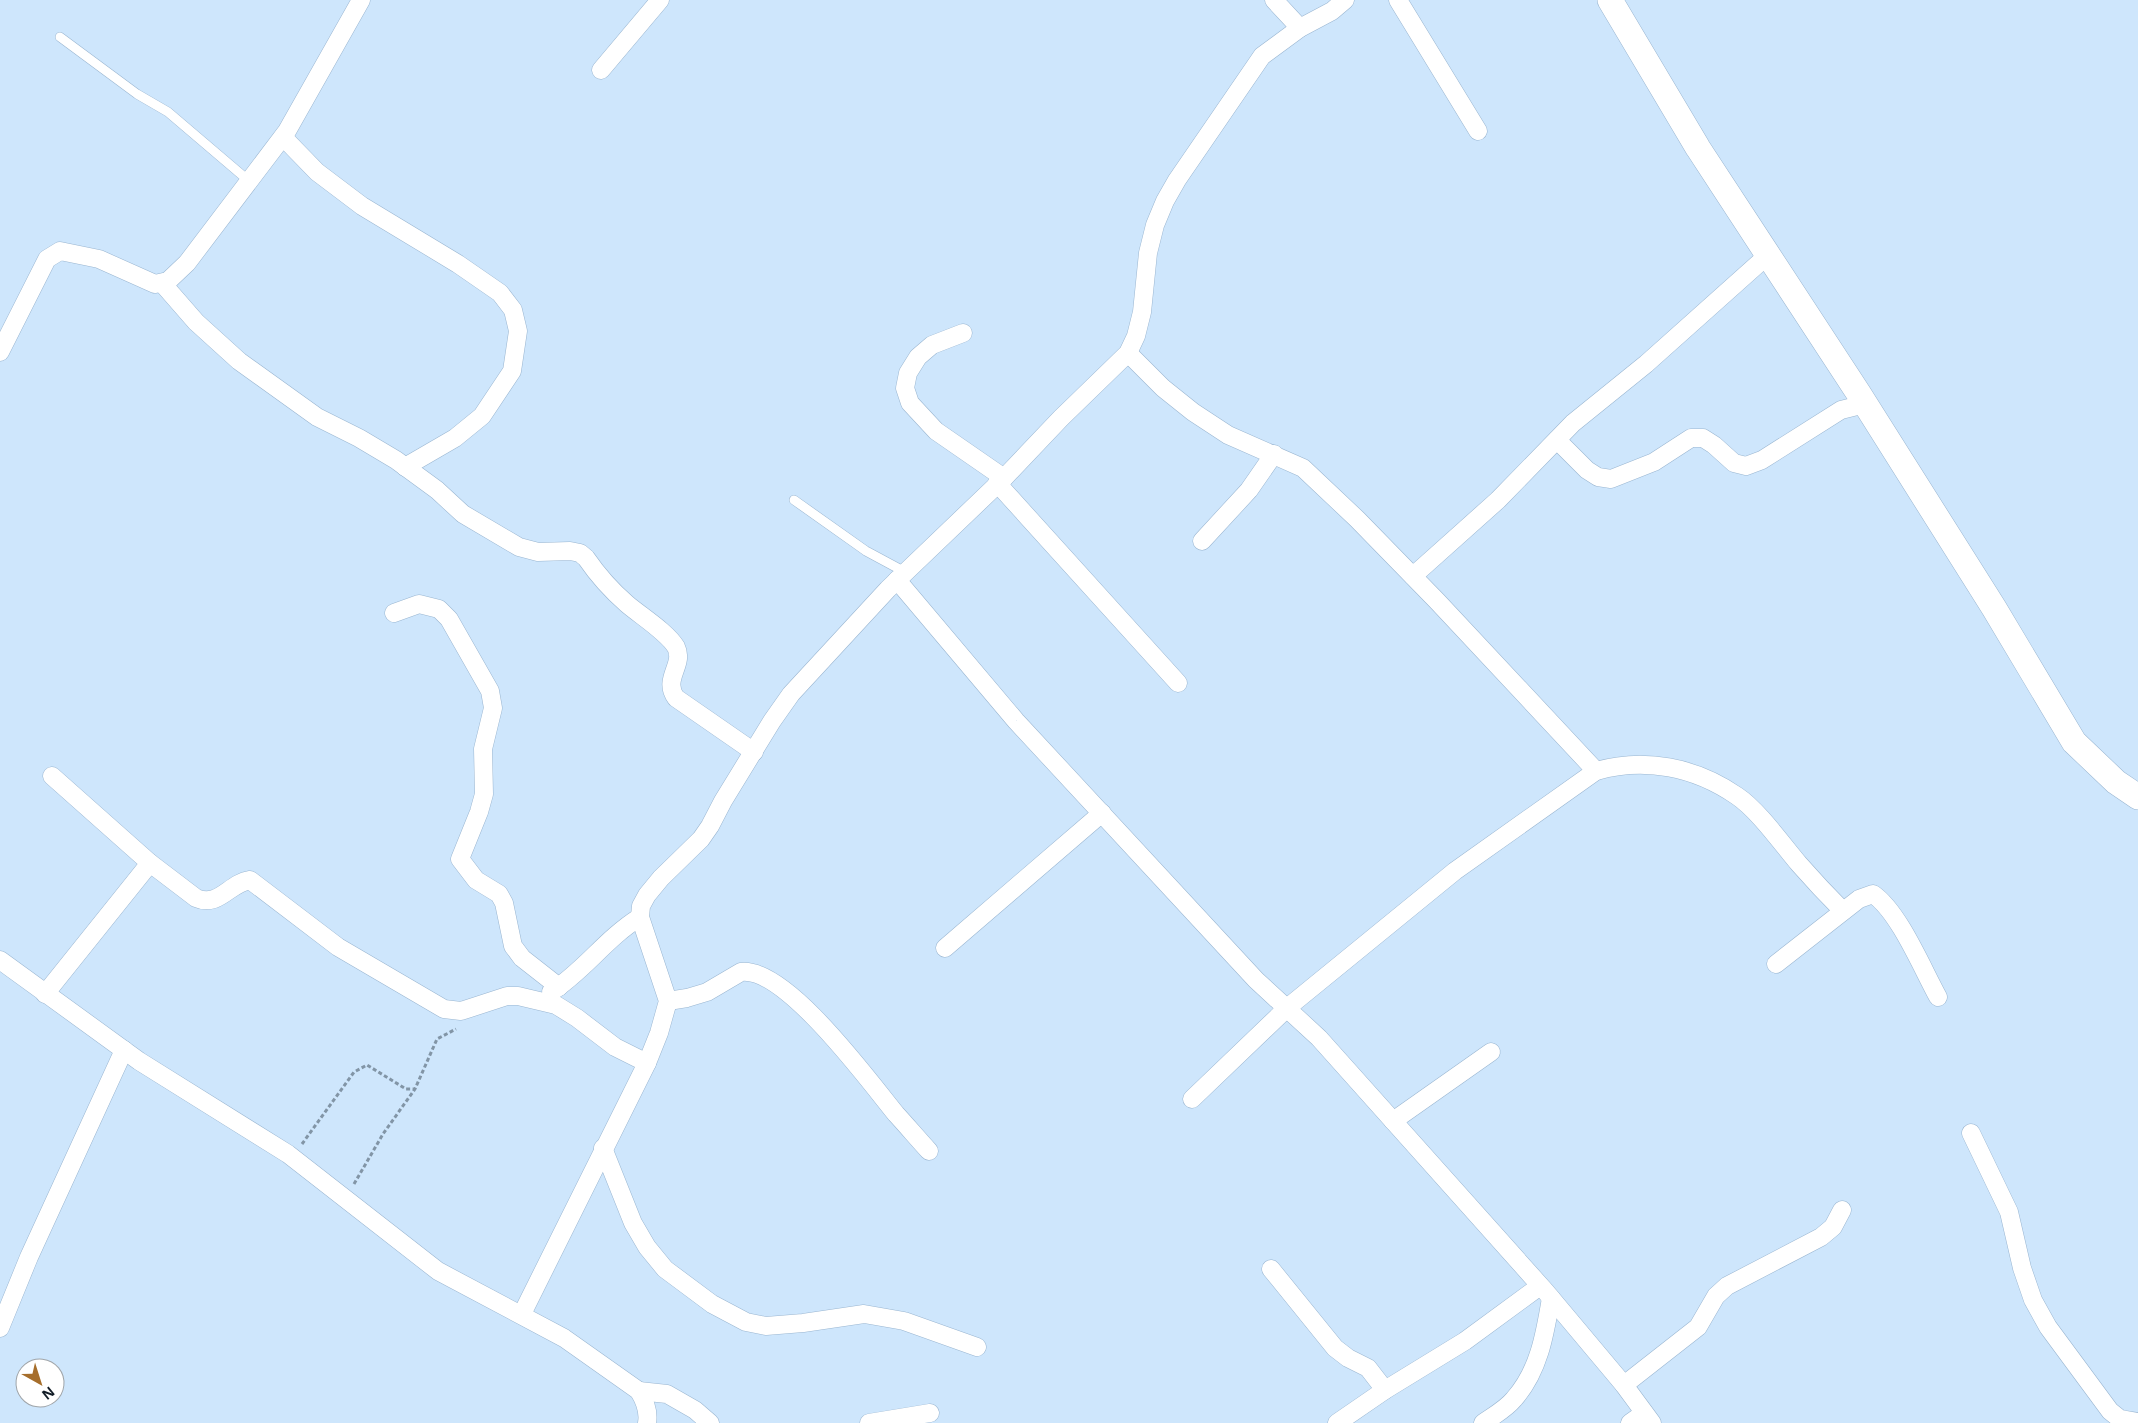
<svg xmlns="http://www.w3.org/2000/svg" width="2138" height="1423" font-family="'Open Sans',sans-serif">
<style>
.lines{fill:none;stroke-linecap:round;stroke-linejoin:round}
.service-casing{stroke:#9ab6d1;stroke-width:10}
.minor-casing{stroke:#9ab6d1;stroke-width:19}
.secondary-casing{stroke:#9ab6d1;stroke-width:26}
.path{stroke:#8295a6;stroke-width:3;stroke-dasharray:4 2.5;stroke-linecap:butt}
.service{stroke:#fff;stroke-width:9}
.minor{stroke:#fff;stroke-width:18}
.secondary{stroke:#fff;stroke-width:25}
</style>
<rect width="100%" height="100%" fill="#cee6fc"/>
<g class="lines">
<defs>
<g id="service">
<path d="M60,37L137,94L168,112L249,181"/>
<path d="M794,500L866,551L905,572"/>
</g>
<g id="minor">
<path d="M1274,0L1300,28"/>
<path d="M1398,0L1478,131"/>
<path d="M601,70L660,0"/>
<path d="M283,137L317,172L362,206L458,264L500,293L513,310L518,331L512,371L482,416L455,438L405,467"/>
<path d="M162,283L196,322L239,361L317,417L359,438L396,460L437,490L463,514L519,547L538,552L570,551L580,553L586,558C597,574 612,591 627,604C641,616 667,632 676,647C685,665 662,679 676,698L754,752"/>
<path d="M963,333L932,345L918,357L908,373L905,388L910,403L936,431L1004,478"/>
<path d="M0,352L47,259L60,251L99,259L155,284L168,281L187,263L287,131L361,0"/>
<path d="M1128,353L1163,388L1193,412L1228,435L1303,468L1357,519L1437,601L1596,771"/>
<path d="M1557,440L1587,470L1598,477L1611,479L1654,462L1691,438H1703L1714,445L1734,463L1746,466L1762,460L1841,410L1865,404"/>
<path d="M997,483L1178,683"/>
<path d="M1202,541L1249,490L1274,454"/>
<path d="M1413,576L1498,500L1573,423L1646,364L1768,255"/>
<path d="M897,580L1016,721L1256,980L1319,1038L1546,1292L1624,1385L1652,1423"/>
<path d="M394,613L419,604L439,609L449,619L490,691L493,708L483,749L484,794L479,812L460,859L476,880L499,894L504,903L513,946L522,958L559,987"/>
<path d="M52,776L150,863L196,898C219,908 229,883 250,880L338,947L444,1009L461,1011L507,996H518L556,1005L577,1018L615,1047L647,1063"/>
<path d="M945,948L1102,813"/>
<path d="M0,960L139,1061L288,1154L438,1271L564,1338L639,1391C645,1401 649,1412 647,1423"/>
<path d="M1776,964L1859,899L1873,894C1899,912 1922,968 1938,997"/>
<path d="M551,992C584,971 605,939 640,917"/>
<path d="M45,994L150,863"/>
<path d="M668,1001L687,998L707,992L741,972C785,966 869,1081 896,1114C907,1126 918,1139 929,1151"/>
<path d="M1192,1099L1287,1008L1455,871L1596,771C1645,757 1695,767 1737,796C1758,810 1782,844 1799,864C1813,880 1828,896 1843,911"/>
<path d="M1393,1121L1491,1052"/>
<path d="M1971,1133L2009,1212L2022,1268L2033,1300L2048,1327L2110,1411L2120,1419L2138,1422"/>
<path d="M603,1148L633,1223L647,1247L665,1269L712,1304L746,1322L766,1326L803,1323L864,1314L904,1321L977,1347"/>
<path d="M1271,1269L1335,1348L1348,1358L1368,1368L1385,1390"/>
<path d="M522,1314L647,1063L659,1033L668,1001L640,917L641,906L647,895L661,878L701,839L710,826L723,801L772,721L791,694L888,589L1004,478L1061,418L1128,353L1136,336L1142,312L1148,253L1155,225L1165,201L1177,180L1262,56L1300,28L1332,11L1345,0"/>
<path d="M0,1328L29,1257L124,1050"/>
<path d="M1624,1385L1698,1327L1716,1296L1727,1286L1821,1237L1833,1227L1842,1210"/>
<path d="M639,1391L667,1394L695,1410L710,1423"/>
<path d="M869,1423L930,1413"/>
<path d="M1337,1423L1385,1390L1465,1341L1540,1286"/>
<path d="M1483,1423C1493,1416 1506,1409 1514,1399C1539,1371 1545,1334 1551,1298"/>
<path d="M1630,1423L1644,1413"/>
</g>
<path id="secondary" d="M1610,0L1698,148L1859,394L1994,608L2074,742L2116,782L2138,797"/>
</defs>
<!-- service casing -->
<use href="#service" class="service-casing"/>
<!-- minor casing -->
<use href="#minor" class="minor-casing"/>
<!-- secondary casing -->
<use href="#secondary" class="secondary-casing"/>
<!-- path -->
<g class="path">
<path d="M302,1144L354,1072L367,1065L406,1089H415"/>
<path d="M354,1184L383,1134L415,1089L437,1039L456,1029"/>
</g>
<!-- service -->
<use href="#service" class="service"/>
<!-- minor -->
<use href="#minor" class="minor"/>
<!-- secondary -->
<use href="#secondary" class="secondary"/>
</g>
<!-- north arrow -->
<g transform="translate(40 1383) rotate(141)"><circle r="24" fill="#ffffff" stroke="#a0a5a9"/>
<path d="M0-4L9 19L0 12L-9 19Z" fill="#a66e2b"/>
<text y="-8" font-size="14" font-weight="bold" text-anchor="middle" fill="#121d27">N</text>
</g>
</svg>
